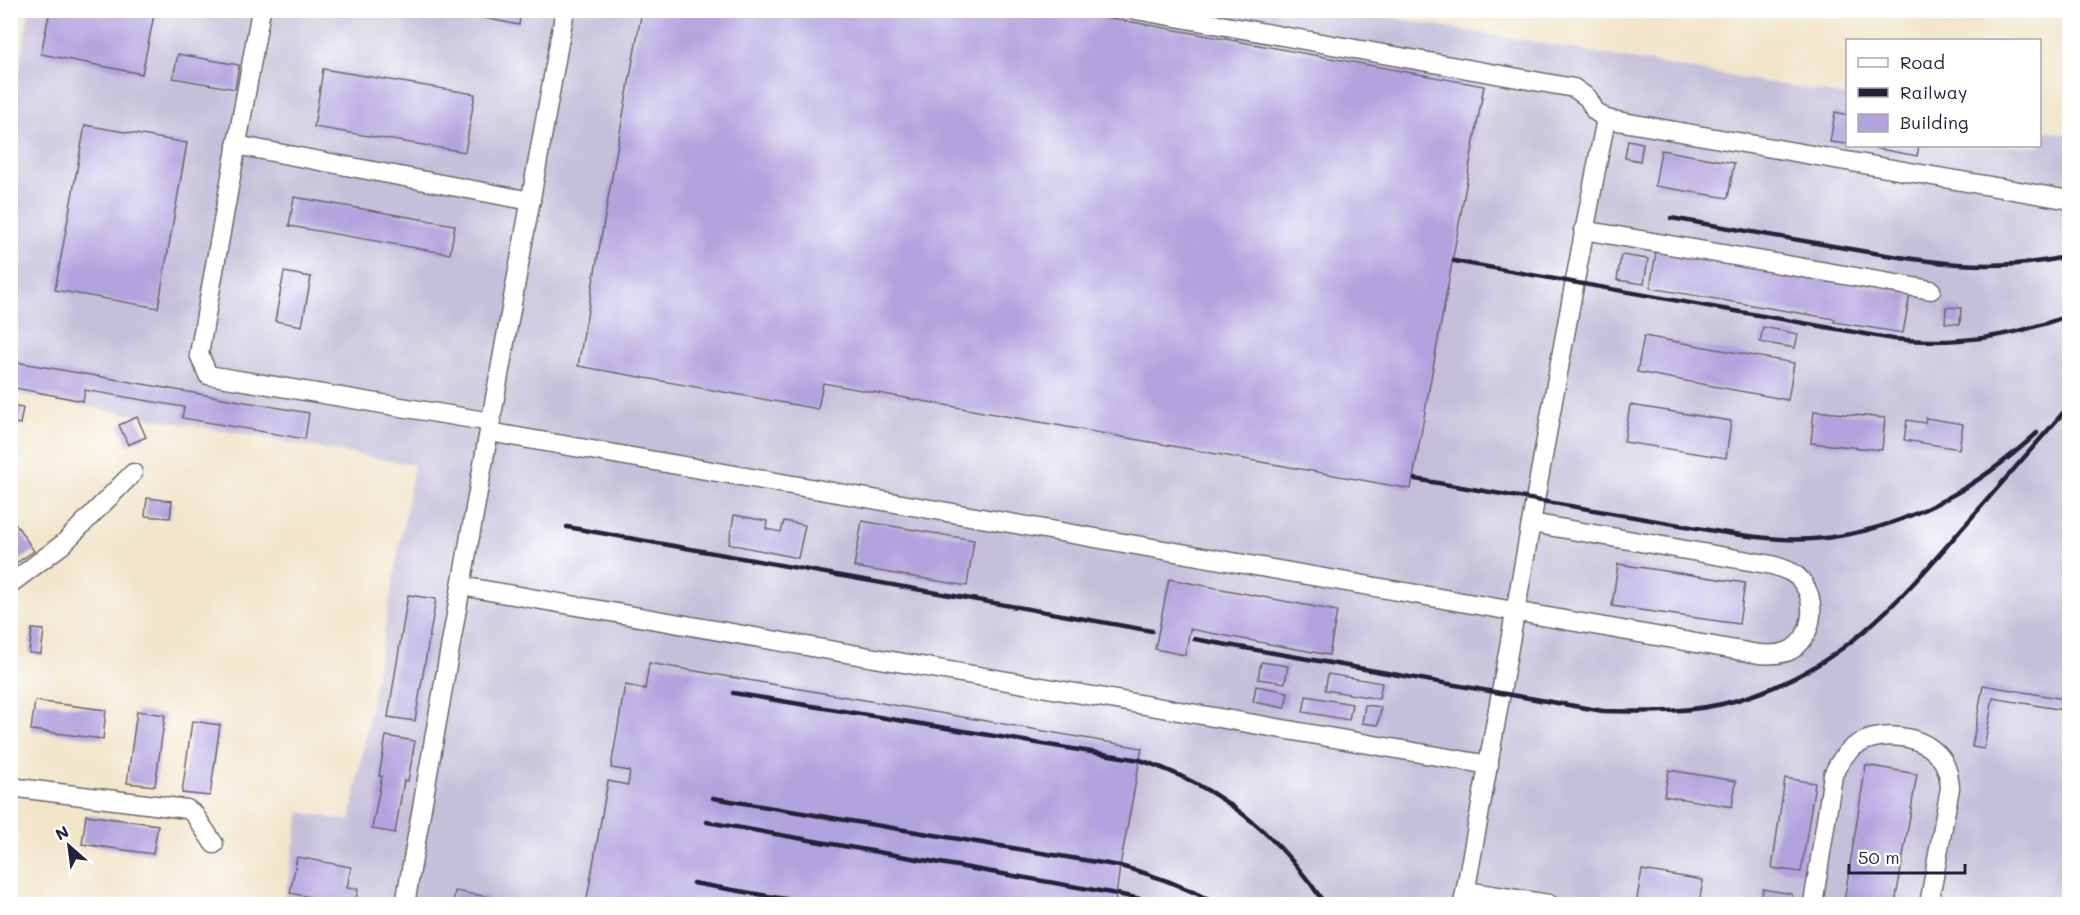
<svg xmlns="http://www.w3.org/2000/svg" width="2080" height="915" font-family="Mali,sans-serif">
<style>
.industrial{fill:#c5c0da}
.building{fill:#b0a3de}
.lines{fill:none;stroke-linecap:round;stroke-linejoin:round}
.minor-casing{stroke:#6b666d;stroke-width:21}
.minor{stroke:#fff;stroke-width:18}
.rail{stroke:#22223b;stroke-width:4.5}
</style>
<rect width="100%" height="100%" fill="#fff"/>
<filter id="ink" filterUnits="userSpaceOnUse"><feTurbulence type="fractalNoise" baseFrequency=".0167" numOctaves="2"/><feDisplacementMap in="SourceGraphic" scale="12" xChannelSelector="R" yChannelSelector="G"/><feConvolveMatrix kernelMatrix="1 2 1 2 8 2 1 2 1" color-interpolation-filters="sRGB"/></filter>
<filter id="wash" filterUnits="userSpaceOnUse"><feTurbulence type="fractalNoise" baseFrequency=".008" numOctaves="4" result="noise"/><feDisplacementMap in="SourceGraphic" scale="24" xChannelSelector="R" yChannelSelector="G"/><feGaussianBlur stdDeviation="1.35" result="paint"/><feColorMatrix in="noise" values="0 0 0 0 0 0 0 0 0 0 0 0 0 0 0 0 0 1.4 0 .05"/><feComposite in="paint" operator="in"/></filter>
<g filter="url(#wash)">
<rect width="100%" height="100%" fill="#f2e5ca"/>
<!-- industrial -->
<path class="industrial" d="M29,11H1353L1847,96L1848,146H2040V130L2069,135V904H283L300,812L350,821L414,465L11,393V116Z"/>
<g id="blocks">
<!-- building -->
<g class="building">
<path d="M50,10H155L142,74L41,54Z"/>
<path d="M442,10H521L519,25Z"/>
<path d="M642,10H1066L1484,86L1411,489L823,383L818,409L578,366Z"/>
<path d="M178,54L239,65L235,89L173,78Z"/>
<path d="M323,69L475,94L465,152L314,127Z"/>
<path d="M1835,112L1848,115V144L1830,142Z"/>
<path d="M85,125L187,143L158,308L55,290Z"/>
<path d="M1628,140L1643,143L1640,161L1625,158Z"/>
<path d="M1863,146H1919L1917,156Z"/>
<path d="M1661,150L1734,163L1728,198L1655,186Z"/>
<path d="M294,197L455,225L450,254L289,226Z"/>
<path d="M1656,252L1910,294L1903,333L1834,322L1835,319L1650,288Z"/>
<path d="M1621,255L1648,259L1644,284L1617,280Z"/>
<path d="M284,272L311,277L302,326L275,321Z"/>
<path d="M1946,307L1961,308L1960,324L1945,323Z"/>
<path d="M1763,327L1798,334L1795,348L1760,342Z"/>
<path d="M1644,336L1794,363L1788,400L1637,372Z"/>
<path d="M10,361L309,413L305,439L182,418L184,407L85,390L83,401L10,387Z"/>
<path d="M1630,405L1731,421L1726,458L1624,442Z"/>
<path d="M10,406L23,408L20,424L10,422Z"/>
<path d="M1814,411L1885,418L1882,450L1811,443Z"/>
<path d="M137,417L146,437L128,445L119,425Z"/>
<path d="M1926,418L1963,424L1959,449L1904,440L1907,420L1925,423Z"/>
<path d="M147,498L172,501L170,518L145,516Z"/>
<path d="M734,515L767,521L766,529L781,532L784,521L805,525L798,558L729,544Z"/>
<path d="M862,521L974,540L967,586L854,567Z"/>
<path d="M15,523L34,551L10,567V526Z"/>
<path d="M1618,564L1745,583L1739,624L1612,606Z"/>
<path d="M1169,579L1337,611L1329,655L1190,629L1185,655L1155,649Z"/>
<path d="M408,595L436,599L415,721L388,717Z"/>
<path d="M32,629L44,630L41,654L29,653Z"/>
<path d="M1261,662L1288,666L1285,683L1258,679Z"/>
<path d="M649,663L1142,748L1120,866L1115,904H586L608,781L628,785L630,771L611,768L625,685L645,689Z"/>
<path d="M1328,674L1382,683L1379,699L1325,690Z"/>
<path d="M1983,685L2070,700V711L1993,698L1984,749L1972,747Z"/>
<path d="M1256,686L1288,692L1285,708L1253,702Z"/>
<path d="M1306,696L1352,704L1349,720L1303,712Z"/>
<path d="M35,701L106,710L103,739L31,730Z"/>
<path d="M1365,705L1381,707L1378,725L1362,723Z"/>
<path d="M137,711L165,715L155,786L127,783Z"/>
<path d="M192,721L220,725L210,796L182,793Z"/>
<path d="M386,736L415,741L408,781L404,780L395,833L372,829L382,776H379Z"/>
<path d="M1866,765L1917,774L1895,904H1866L1844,901Z"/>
<path d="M1669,770L1736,781L1732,807L1664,796Z"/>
<path d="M1785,778L1815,783L1801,872L1772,868Z"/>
<path d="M86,815L158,825L153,854L82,844Z"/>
<path d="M297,857L351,867L347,888L358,889L355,904H308L310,897L290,893Z"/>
<path d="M1642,870L1703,880L1699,904H1636Z"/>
<path d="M1763,889L1792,894L1790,904H1761Z"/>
<path d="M455,891L489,897L488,904H453Z"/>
</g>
</g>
</g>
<g filter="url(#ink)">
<use href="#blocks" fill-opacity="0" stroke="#6b666d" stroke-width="1.5"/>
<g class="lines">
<defs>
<g id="minor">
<path d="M261,10L199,354L208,375L491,422"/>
<path d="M1136,10L1574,88L1588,98L1595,111L1606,119L2070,200"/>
<path d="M236,145L531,201"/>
<path d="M1583,230L1931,290"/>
<path d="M489,432L1759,654C1770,655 1781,655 1791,650C1813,637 1817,603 1803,583C1796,572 1784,569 1772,565L1531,523"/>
<path d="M10,584L63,544L133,473"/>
<path d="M461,586L1489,765"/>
<path d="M10,787L187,809L194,814L214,844"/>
<path d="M1466,891L1549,904"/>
<path d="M405,904L461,586L565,10"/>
<path d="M1463,904C1511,643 1554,380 1606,119"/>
<path d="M1813,904L1833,775C1838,764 1844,753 1855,746C1880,730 1921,734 1940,757C1948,767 1949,777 1950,788L1929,904"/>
</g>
</defs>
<!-- minor casing -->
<use href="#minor" class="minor-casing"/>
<!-- minor -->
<use href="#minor" class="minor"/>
<!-- rail -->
<g class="rail">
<path d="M1671,218C1725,227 1779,237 1833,246C1914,260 1988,275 2070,256"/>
<path d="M1454,261L1893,339C1958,345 2008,338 2070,315"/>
<path d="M1415,479L1720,532C1759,538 1799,543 1839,536C1914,524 1982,484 2037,433"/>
<path d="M567,527L1152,631"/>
<path d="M1194,639L1603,711C1647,712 1692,713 1734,701C1839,672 1897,604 1965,525C2000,485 2035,445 2070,405"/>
<path d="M733,693L1140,760C1220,786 1279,835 1325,904"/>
<path d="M713,798L1120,866C1155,875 1186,887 1217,904"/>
<path d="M707,822L1117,894L1165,904"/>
<path d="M693,883L814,904"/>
</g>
</g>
</g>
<!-- margin -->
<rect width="2080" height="915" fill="none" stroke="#fff" stroke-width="36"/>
<!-- legend -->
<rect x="1846" y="39" width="195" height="108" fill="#ffffff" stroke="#a7a7b1" stroke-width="1.5"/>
<rect x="1858" y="58" width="30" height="9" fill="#ffffff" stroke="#a7a7b1" stroke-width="1.5"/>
<text x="1900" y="69" font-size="18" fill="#22223b">Road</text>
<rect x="1858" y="88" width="30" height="9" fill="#22223b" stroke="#a7a7b1" stroke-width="1.5"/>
<text x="1900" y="99" font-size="18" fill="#22223b">Railway</text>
<rect x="1858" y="114" width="30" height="18" fill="#b0a3de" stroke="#a7a7b1" stroke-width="1.5"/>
<text x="1900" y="129" font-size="18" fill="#22223b">Building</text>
<!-- north arrow -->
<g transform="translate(69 846) rotate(332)" stroke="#ffffff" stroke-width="4.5" paint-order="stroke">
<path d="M0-4.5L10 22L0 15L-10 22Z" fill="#22223b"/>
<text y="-9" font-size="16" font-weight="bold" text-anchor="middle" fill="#22223b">N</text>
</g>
<!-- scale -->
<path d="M1849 864v9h116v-9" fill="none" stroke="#22223b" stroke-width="3"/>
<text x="1858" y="864" font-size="18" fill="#22223b" stroke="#ffffff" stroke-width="4.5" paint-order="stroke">50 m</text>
</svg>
